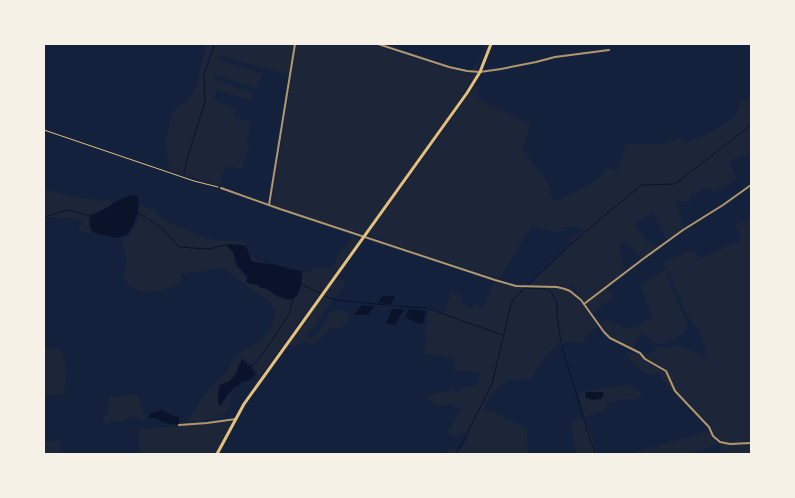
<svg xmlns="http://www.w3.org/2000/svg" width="795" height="498" font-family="'DM Sans',sans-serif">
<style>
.green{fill:#1d2539}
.water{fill:#0b132b}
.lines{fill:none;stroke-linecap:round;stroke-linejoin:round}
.stream{stroke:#0b132b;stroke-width:1}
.path{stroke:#e5c07b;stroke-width:1}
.minor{stroke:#b1986c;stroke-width:2}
.primary{stroke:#e5c07b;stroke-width:3}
</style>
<rect width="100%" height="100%" fill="#14213d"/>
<!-- green -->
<g class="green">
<path d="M206,44H289L297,46V44H373L433,64L469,74L477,64L486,44H489L488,47L480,60L476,74L447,119L364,235L271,205L292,76L218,55L217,60L263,73L256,89L215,75V80L254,93L251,100L216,90L215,101L236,108L234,117L252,122L246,142L250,143L242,170L227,165L219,186L167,169L169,163L167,156L165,141L167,134L169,130L171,115L175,109L188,99L192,94L197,85Z"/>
<path d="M476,85L479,86L478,98C495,108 513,116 531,125L522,148L546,180L549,186L554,202L592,183L601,177L606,168L617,171L625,148L622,143C640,144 665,148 680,137L685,143C699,136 719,130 731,119C736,115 738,109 740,102L751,98V155L735,158L730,161L733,171L738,181L736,180L714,192L708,186L689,198L691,202L675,201L684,228L667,240L653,213L635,223L644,239L652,244L656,248L641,259L626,241L620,245L622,248L618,251L624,258L620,261L627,272L607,288L613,297L593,313L571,284L570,289L560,286L529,285L568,248V246L573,243L570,240L571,236L583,232L582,228C577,226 568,226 562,228V231L559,233L532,226L499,279L413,251L368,235Z"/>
<path d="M44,188L51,191L68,196L87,198L102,201L110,199L113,205L89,215C87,222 89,229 92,234L79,231L81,221L79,219L47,217L44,222Z"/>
<path d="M140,204L155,211L162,219L189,231L209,239L220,241H236L245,243L248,247L251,256L252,257L259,261L267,262L260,263L251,261L246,246L241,245L225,244L233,252L234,258H233C235,266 241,272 247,278L246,281C253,287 254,283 261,286C273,293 277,300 293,300C301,292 302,282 303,271L309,272L318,267L329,270L341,251L353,236L358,238L359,241L256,381L257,370L243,357L235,373L230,381L219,385L217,395L218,404L220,407H221L232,390L230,405L226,412L218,418L186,423L207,391L227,371L234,357L263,339L272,327L276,311L267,300L232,275L225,268L182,274L180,285C166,290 129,299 124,277C123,273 125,269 126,265C126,257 123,247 122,240C138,231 137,220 140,204Z"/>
<path d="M751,218V454H721L720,440L715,435L709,425L677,391L672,390L661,379V372C657,373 653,376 648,374C643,372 627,359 626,354C626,353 626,352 626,351L645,357L658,347L666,348L678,345L707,357L699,331L687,315L663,262L694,249L699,259L719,250L741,241V237L733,225Z"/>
<path d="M665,270L686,321L687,328C684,333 667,345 660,344C656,344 653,340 650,338C647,336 644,334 641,333L633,348L609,335L600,322H602L605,319L629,329L637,326L652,316L639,285Z"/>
<path d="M341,279L344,281V286C333,298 324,311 315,325C312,329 308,332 306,338C319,338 325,321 331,311L342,310L348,313L347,322L342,328H332L313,345C304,340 301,343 293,348L287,343L332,281Z"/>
<path d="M495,280L516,286L545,287L565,289L575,297L584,306L598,327L583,338L588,343C580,343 569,341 562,343C549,346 538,368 531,379C514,379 503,379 492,394C489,399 486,403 484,408L527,428L528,454H447L449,449L460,450L470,436L464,433L452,436L447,432L462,409L451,405L436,406L426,396L452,390L458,393L463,387L477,385L480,373L454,370V358L423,353L427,337L426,335H424L427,325L429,308L445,313L450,292L463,297L461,304L473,308L475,304L483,307Z"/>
<path d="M44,349H60C67,360 67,382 63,394L44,395Z"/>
<path d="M629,384L632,388L640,391L641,398L632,400L630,399L606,403L607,410L584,417L598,454H576L570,422L584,417L578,393L617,386H624Z"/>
<path d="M130,394L136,395L140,398V404L143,411L145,417L142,420L131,416L120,422L110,421L107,424L103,422L102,419C104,416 105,416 108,414V399L110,395L115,397Z"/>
<path d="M228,422L229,427L215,454H140L138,429Z"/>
<path d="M708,431L717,445L690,454H630L680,439Z"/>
<path d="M60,441L61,454H44V442Z"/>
</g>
<!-- water -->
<g class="water">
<path d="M131,195L137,196C142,207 134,227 127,235L117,238L98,234L92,231L90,227V216L101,211L117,201Z"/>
<path d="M225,244L241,245L246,246L252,261L260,263L273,264L287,268L302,271C302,278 301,297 292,299C289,300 286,299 283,298C280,297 276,296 274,294C269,291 266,287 260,288L259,285L250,284L246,281L248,277L237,265L233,252Z"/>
<path d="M382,296H395L391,304L378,303Z"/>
<path d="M362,305L374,306L368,315H354Z"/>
<path d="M392,309H404L395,325L386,323Z"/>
<path d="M409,309L426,311L423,324L417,323L405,317Z"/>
<path d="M242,359L255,372V375L248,381L243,382L235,387L227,395L220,406L218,404V395L220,385L230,381L236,374Z"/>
<path d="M586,392H603L604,394L601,399L593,400L586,398L585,395Z"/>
<path d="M162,410L173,416L179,417V424C175,424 170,425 166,423C158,420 158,418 149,418V415L151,413Z"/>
</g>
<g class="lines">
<!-- stream -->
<g class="stream">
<path d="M184,173L188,156L205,102L204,74L214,46V44"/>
<path d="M137,213L145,217"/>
<path d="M44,217L68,210L90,216"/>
<path d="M148,219L162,228L179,247L208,249L226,245"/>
<path d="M569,246L599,220L642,185L675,184L751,125"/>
<path d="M301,284L320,293"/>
<path d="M529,284L566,249"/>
<path d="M325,296L335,300L396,306L427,308"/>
<path d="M430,309L468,323L503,335"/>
<path d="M562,347L590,439L596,454"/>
<path d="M250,367L256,362L269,345L289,314L293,299"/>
<path d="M456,454L466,436L471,425L492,384L511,304C516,295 518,295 525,288L548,289L551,292L557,303V315L561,342"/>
</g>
<!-- path -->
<path class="path" d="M44,130L194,181L218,187"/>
<!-- minor -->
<g class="minor">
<path d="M378,44L449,67L467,71L480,72L501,69L536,62L555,57L609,50"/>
<path d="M221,188L280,209L495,280L516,286L557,287L565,289L570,291L581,300L604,332L610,338L640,353L645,359L666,371L675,391L709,427L713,436L720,442L730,444L751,443"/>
<path d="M269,205L295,44"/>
<path d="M584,304L643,259L683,230L723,205L751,185"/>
<path d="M179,425L207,423L236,419"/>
</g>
<!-- primary -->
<path class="primary" d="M217,454L244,404L467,93L480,72L491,44"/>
</g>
<!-- border -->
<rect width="795" height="498" fill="none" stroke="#f6f1e7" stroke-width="90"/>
</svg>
